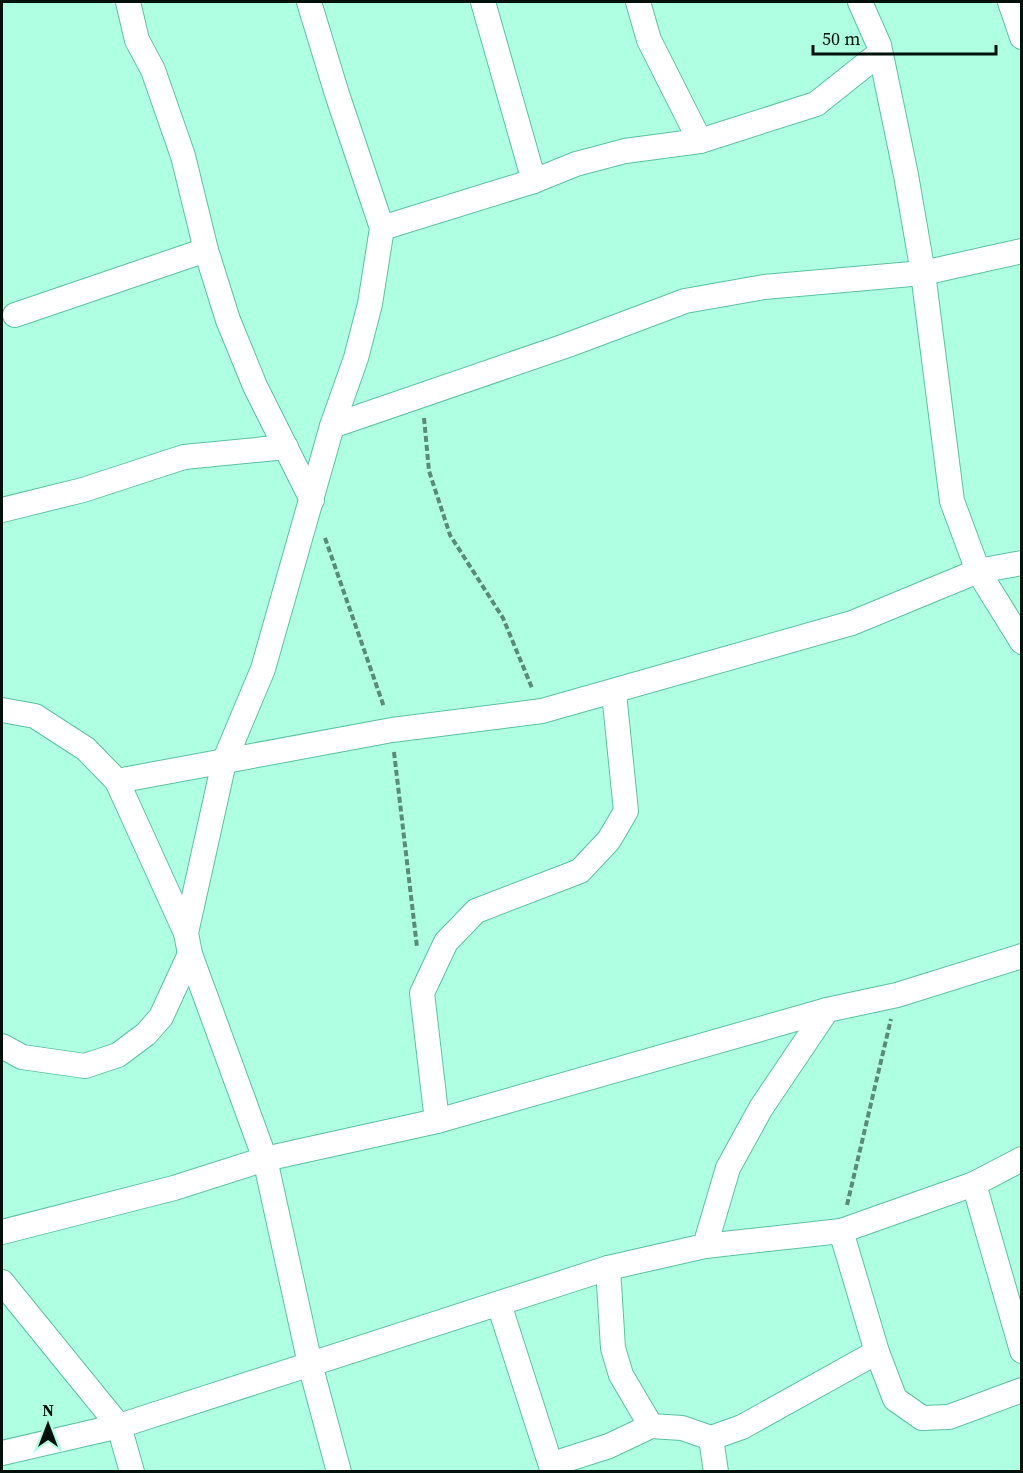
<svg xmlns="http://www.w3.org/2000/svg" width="1023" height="1473" font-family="'Source Serif 4',serif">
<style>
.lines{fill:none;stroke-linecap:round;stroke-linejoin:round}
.street-casing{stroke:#5bc2a1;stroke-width:26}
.path{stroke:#5a8b79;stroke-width:4;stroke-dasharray:6 3;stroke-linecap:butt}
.street{stroke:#fff;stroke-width:24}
</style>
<rect width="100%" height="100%" fill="#afffe2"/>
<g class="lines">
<defs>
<g id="street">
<path d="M128,2L137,40L153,70L183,156L206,250"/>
<path d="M309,2L337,94L382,228L370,304L356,358L332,426L263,669L224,762L186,933L190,954L265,1159L310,1364L339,1472"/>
<path d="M483,2L534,181"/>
<path d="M638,2L649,40L700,141"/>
<path d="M860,2L879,45L906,175L923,273L952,501L978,571L1022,642"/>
<path d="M1010,2L1022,37"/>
<path d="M382,228L534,181L576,164L625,151L700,141L816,104L880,53"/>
<path d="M15,315L206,250L228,320L255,386L312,500"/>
<path d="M332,426L568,345L685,301L764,287L923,273L1022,251"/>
<path d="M2,510L83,490L184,457L286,447"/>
<path d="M2,710L35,716L86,749L117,781L186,933"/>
<path d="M117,781L392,730L542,711L852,623L978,571L1022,563"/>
<path d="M2,1046L22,1057L85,1066L118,1055L146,1034L161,1017L190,954"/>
<path d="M437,1121L422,993L446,942L476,911L580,871L609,840L626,811L614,693"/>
<path d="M974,1184L1022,1351"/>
<path d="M841,1231L877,1352L895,1399L922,1418L949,1417L1022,1390"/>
<path d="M2,1232L174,1188L265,1159L437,1121L827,1010L897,995L1022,956"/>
<path d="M705,1246L841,1231L974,1184L1022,1159"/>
<path d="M608,1268L613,1348L621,1375L651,1426"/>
<path d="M2,1282L119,1426L132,1472"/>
<path d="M499,1304L553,1472"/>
<path d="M711,1438L716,1472"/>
<path d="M2,1453L119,1426L608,1268L705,1246L728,1168L761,1108L827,1010"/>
<path d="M553,1464L609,1446L651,1426L682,1428L711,1438L742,1427L877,1352"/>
</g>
</defs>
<!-- street casing -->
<use href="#street" class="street-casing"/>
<!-- path -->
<g class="path">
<path d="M424,418L429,471L450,535L503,618L532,688"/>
<path d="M325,538L384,707"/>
<path d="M394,752L417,947"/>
<path d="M847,1205L891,1019"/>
</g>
<!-- street -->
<use href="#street" class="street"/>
</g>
<!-- border -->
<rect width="1023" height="1473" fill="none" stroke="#00110b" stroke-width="6"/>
<!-- north arrow -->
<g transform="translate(48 1425)" stroke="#afffe2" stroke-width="4.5" paint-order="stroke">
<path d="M0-4.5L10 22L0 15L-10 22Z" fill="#00110b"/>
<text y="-9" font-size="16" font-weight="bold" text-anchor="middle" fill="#00110b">N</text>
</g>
<!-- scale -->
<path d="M813 45v9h183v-9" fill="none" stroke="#00110b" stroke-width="3"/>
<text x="822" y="45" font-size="18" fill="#00110b" stroke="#afffe2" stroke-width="4.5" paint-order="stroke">50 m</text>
</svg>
